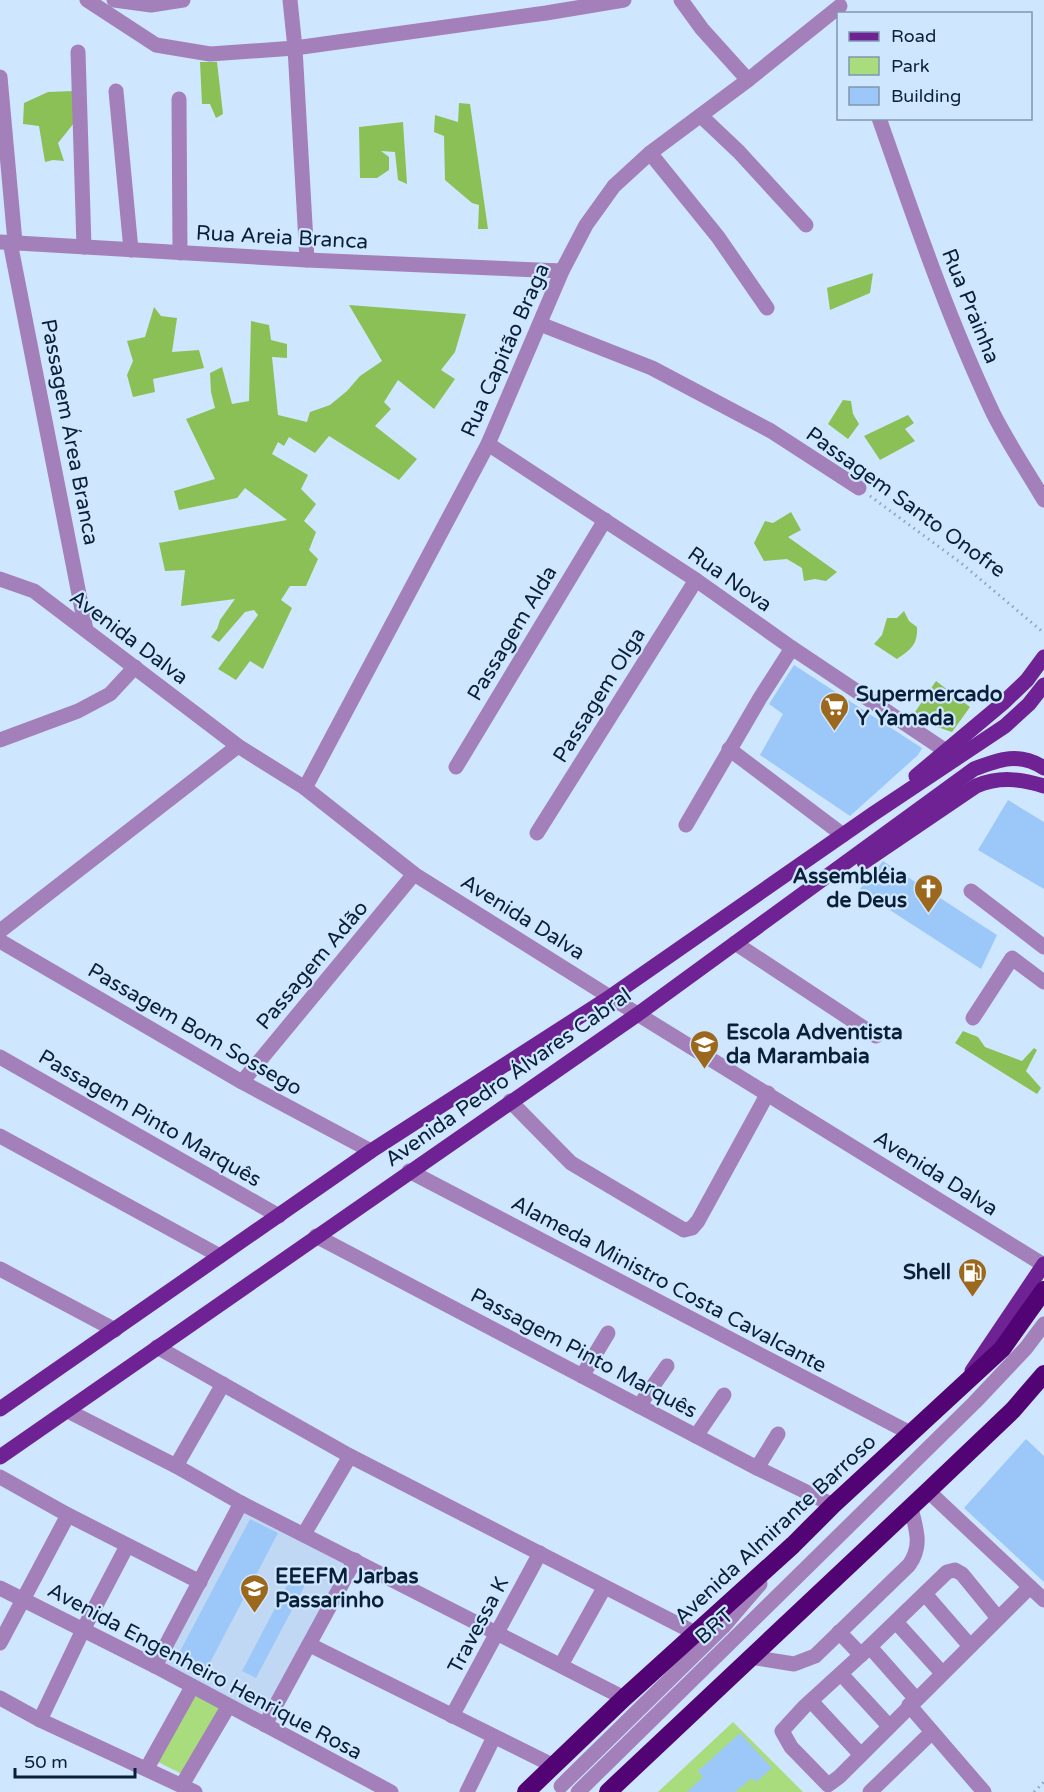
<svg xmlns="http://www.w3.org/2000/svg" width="1044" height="1792" font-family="'Varela Round',sans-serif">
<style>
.built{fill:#c0d8f4}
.green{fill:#a9dc7c}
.forest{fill:#8ac056}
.building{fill:#9bc7f9}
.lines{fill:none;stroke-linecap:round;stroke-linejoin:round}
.path{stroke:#8da3bc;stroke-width:3;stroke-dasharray:1.5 4.5;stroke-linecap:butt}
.minor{stroke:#a480bb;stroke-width:15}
.major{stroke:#6e2293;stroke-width:15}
.highway{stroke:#530474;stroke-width:18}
.labels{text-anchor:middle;stroke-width:4.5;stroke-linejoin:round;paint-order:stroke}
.street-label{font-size:21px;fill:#0a2038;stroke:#cfe6ff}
.poi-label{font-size:21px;font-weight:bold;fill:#0a2038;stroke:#cfe6ff;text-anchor:start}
</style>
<rect width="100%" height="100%" fill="#cfe6ff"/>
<!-- built -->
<path class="built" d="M244,1511L346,1562L264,1715L162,1664Z"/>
<!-- green -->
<g class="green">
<path d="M194,1695L220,1707L182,1774L158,1762Z"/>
<path d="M733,1722L803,1792H658Z"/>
</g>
<!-- forest -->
<g class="forest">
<path d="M200,62H217L223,114L216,118L210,104H202Z"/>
<path d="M74,91V123L58,143L64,161L53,160L45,162L39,126L23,124L24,103L48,92Z"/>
<path d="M459,103L470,104L488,229H478L479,205L472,203L445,180L444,136L434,132L435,115L458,122Z"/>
<path d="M403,122L407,184L398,180L395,152L381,151L389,157V170L377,178H360L359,127Z"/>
<path d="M873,273L870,293L830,310L827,288Z"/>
<path d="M349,305L466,314L455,352L441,370L455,379L434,409L398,380L384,402L391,409L375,426L417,459L399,480L329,436L315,453L289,437L284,446L278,442L272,454L308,475L301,489L316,504L304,521L316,532L309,550L318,559L306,586H290L281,600L292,608L263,669L250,661L236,680L218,669L258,615L254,610L245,612L219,642L211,637L217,629L220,620L235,599L181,606L185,570L165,571L159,543L287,520L245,488L237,498L179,510L174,491L215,479L186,419L215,408L211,392L210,373L222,367L232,404L249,401L251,321L269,325L271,340L287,344V358L272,357L278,415L307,422L310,412L330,405L347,391L360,376L382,361Z"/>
<path d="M154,307L161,316L177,318L172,352L199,350L204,368L153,379L155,392L133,397L127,375L133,361L127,341L145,337Z"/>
<path d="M843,400L851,401L853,414L859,424L848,439L828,424Z"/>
<path d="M908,415L914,423L905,429L915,441L880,460L864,436Z"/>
<path d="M791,512L801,530L788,537L837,572L826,581L815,579L804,581L802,568L787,559L764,561L754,543L765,521L773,523Z"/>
<path d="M904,611L909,621L917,627C918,645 910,650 897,659L874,644L882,635L887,618H897Z"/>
<path d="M936,681L970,707L952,732L911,718Z"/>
<path d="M963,1031L978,1037L985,1047L1022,1061L1034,1048L1037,1050L1026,1071L1041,1088L1037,1094L955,1043Z"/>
</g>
<!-- building -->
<g class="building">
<path d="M794,665L922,748L918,755L850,816L760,755L783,714L769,704Z"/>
<path d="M1008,800L1044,822V889L978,850Z"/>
<path d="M883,861L997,935L981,969L859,890Z"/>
<path d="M1026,1439L1044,1456V1582L964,1508Z"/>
<path d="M250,1519L278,1533L205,1672L177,1657Z"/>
<path d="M291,1578L305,1585L256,1678L242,1671Z"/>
<path d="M740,1733L772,1768L756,1782L752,1778L735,1792H687L703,1777L698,1771Z"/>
</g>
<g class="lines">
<!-- path -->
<g class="path">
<path d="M870,496L961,563L1044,633"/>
<path d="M1034,1792L1044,1782"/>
</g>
<!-- minor -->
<g class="minor">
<path d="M87,0L156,45L210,54L295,48L546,13L624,0"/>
<path d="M114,0L151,5L183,0"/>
<path d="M290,0L295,48L307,260"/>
<path d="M681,0L702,29L748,80"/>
<path d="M78,52L84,247"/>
<path d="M0,77L15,242"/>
<path d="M116,91L131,250"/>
<path d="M179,99L180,253"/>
<path d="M701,116L739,152L806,225"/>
<path d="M879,118C914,218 948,318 993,413C1008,443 1027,471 1044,500"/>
<path d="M650,153L718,237L767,308"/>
<path d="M0,242L307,260L562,271"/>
<path d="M10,242L86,630"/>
<path d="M540,324L652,368L771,431L859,488"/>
<path d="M488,444L696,580L792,648L946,751"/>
<path d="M0,579L34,591L238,746L305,788L414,874L610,997L1044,1265"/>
<path d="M0,740L78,711L110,694L135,667"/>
<path d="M729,749L843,835"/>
<path d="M456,767L605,520"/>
<path d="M305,788L488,444L562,271L586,225L614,186L650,153L748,80L840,6"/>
<path d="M686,825L760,698L792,648"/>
<path d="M537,833L696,580"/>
<path d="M971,891L1044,947"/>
<path d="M0,931L238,746"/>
<path d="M0,941L242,1082L371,1151"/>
<path d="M735,943L876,1036"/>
<path d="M973,1018L1012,958L1044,982"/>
<path d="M0,1057L279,1216"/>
<path d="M242,1082L414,874"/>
<path d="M510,1101L571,1163L684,1230L692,1228L698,1221L768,1093"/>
<path d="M0,1136L220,1256"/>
<path d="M409,1171L910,1433"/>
<path d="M316,1236L757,1468L833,1505"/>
<path d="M0,1269L115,1330"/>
<path d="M157,1347L350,1456L695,1633"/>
<path d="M582,1376L608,1333"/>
<path d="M639,1406L667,1366"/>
<path d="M68,1411L176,1466L241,1503L624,1698"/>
<path d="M696,1436L724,1395"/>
<path d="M176,1466L223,1384"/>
<path d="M757,1468L778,1434"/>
<path d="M0,1477L68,1515L200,1582"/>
<path d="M928,1491L1044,1600"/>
<path d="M304,1534L350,1456"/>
<path d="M0,1588L155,1666L391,1792"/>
<path d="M925,1594L970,1646"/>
<path d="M896,1622L942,1673"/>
<path d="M839,1632L861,1655L804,1707L782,1731L791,1747L828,1785L839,1777L1030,1587"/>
<path d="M0,1643L68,1515"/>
<path d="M310,1645L554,1766"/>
<path d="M870,1647L916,1699"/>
<path d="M861,1655L947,1572L955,1570L962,1574L998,1618"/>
<path d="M750,1657L794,1664L815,1656L909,1565C923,1545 916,1530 911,1508"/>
<path d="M561,1665L604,1588"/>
<path d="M155,1666L241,1503"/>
<path d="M841,1674L889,1726"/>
<path d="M0,1698L40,1720L195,1792"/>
<path d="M811,1701L861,1755"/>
<path d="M909,1705L984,1792"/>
<path d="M452,1716L540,1553"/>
<path d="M40,1720L83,1630L127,1546"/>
<path d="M265,1725L355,1560"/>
<path d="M147,1768L192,1687"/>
<path d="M182,1785L228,1707"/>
<path d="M561,1786L723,1627L760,1584"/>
<path d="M467,1792L494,1737"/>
<path d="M578,1792L975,1402L1026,1348L1044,1324"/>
<path d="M870,1792L932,1732"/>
</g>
<!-- major -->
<g class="major">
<path d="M916,776L1003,703L1027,680L1044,657"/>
<path d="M864,862L976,786C1000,776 1020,779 1044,786"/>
<path d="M972,1371L1044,1264"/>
<path d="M0,1409L371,1151L610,997L873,814L1005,726L1029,704L1044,685"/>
<path d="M0,1457L638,1014L974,769C1000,759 1019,752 1044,768"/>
</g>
<!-- highway -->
<g class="highway">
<path d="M526,1792L624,1698L793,1545L833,1505L1002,1349L1044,1290"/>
<path d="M608,1792L928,1491L1013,1410L1044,1374"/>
</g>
</g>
<!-- icons -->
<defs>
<symbol id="supermarket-pin" viewBox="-11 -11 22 30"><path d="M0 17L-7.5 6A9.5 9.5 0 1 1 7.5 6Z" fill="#9b681d" stroke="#cfe6ff"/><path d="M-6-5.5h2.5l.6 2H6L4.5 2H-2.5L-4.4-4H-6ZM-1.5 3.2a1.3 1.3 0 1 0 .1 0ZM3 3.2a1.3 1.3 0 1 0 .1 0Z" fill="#fff"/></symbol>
<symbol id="church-pin" viewBox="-11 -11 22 30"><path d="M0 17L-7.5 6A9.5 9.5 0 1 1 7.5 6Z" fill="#9b681d" stroke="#cfe6ff"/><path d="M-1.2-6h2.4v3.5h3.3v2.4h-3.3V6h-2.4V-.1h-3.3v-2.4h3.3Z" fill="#fff"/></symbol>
<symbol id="school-pin" viewBox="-11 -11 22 30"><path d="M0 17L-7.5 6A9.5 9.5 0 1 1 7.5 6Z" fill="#9b681d" stroke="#cfe6ff"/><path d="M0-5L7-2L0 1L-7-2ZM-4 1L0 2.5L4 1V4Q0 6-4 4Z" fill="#fff"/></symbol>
<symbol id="fuel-pin" viewBox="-11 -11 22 30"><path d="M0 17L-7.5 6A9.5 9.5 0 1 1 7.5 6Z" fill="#9b681d" stroke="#cfe6ff"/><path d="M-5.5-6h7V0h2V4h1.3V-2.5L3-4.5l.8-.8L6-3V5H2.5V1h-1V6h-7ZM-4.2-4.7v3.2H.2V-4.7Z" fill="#fff"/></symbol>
</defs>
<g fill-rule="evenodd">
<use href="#supermarket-pin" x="818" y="690" width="33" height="45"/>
<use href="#church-pin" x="912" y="872" width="33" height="45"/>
<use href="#school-pin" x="688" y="1028" width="33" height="45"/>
<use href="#fuel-pin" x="956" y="1256" width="33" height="45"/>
<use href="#school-pin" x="238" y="1572" width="33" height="45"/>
</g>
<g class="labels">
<!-- street labels -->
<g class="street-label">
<text transform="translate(282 237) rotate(3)" y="7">Rua Areia Branca</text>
<text transform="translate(971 306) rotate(68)" y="7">Rua Prainha</text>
<text transform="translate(505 350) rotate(-66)" y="7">Rua Capitão Braga</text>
<text transform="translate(70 432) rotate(79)" y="7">Passagem Área Branca</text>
<text transform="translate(906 502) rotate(36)" y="7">Passagem Santo Onofre</text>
<text transform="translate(730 579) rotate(35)" y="7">Rua Nova</text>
<text transform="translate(512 633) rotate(-59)" y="7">Passagem Alda</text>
<text transform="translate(129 637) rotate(37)" y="7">Avenida Dalva</text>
<text transform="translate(599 695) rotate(-58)" y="7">Passagem Olga</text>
<text transform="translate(523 917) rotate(32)" y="7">Avenida Dalva</text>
<text transform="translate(312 965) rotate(-50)" y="7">Passagem Adão</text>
<text transform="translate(195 1029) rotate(30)" y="7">Passagem Bom Sossego</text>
<text transform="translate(508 1077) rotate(-35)" y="7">Avenida Pedro Álvares Cabral</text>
<text transform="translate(150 1118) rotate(30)" y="7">Passagem Pinto Marquês</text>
<text transform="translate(936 1173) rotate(32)" y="7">Avenida Dalva</text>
<text transform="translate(669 1284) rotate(28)" y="7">Alameda Ministro Costa Cavalcante</text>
<text transform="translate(584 1353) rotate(28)" y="7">Passagem Pinto Marquês</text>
<text transform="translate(775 1529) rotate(-43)" y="7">Avenida Almirante Barroso</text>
<text transform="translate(478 1625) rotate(-62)" y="7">Travessa K</text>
<text transform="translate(714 1626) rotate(-41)" y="7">BRT</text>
<text transform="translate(205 1671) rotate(28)" y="7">Avenida Engenheiro Henrique Rosa</text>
</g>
<!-- poi labels -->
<g class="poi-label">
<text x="856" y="701">Supermercado<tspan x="856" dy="24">Y Yamada</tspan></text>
<text x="907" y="883" text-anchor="end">Assembléia<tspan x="907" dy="24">de Deus</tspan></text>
<text x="726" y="1039">Escola Adventista<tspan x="726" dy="24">da Marambaia</tspan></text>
<text x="951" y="1279" text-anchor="end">Shell</text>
<text x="275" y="1583">EEEFM Jarbas<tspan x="275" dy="24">Passarinho</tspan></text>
</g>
</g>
<!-- legend -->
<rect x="837" y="12" width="195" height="108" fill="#cfe6ff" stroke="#8097af" stroke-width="1.5"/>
<rect x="849" y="32" width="30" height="9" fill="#6e2293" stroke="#8097af" stroke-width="1.5"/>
<text x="891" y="42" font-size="18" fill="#0a2038">Road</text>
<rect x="849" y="57" width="30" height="18" fill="#a9dc7c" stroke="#8097af" stroke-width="1.5"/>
<text x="891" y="72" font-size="18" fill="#0a2038">Park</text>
<rect x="849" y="87" width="30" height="18" fill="#9bc7f9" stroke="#8097af" stroke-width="1.5"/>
<text x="891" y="102" font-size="18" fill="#0a2038">Building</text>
<!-- scale -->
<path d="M15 1768v9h120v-9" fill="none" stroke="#0a2038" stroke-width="3"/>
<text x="24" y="1768" font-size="18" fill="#0a2038" stroke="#cfe6ff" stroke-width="4.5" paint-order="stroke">50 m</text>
</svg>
